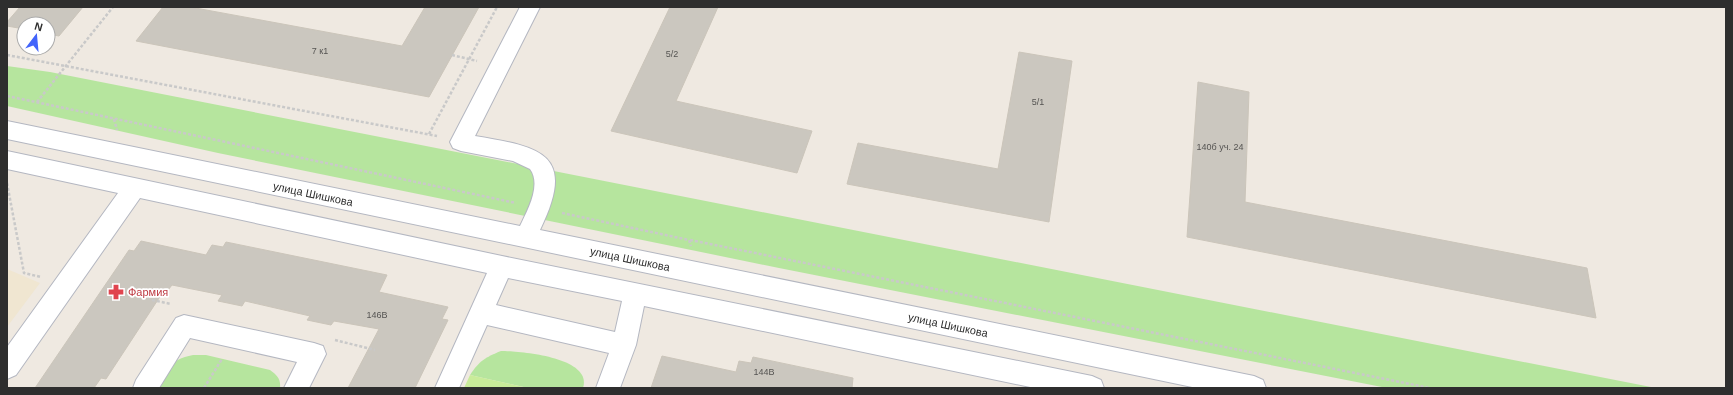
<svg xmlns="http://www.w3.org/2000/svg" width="1733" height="395" font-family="Helvetica,sans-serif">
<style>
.education{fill:#f0e6d1}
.green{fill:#b6e59e}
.pitch{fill:#c9ec9a}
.building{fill:#cbc7bf;stroke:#cbc5ba}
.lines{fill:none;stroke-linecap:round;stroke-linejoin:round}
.minor-casing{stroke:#b4b7c1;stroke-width:2}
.path{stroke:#c9c9c9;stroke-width:2.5;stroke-dasharray:3 2;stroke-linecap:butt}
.minor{fill:#fff;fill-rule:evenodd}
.labels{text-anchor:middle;stroke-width:3.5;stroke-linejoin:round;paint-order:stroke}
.number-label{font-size:9px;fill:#555452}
.street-label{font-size:11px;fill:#2e2e2e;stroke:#fff}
.health-label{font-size:11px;fill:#be3a42;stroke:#fff;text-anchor:start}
</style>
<rect width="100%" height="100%" fill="#efe9e1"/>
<!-- education -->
<path class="education" d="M7,269L40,283L7,327Z"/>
<!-- green -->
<g class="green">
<path d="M7,66L50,72L1656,388H1387L779,268L218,153L7,106Z"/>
<path d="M501,351C520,351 593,357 583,388H528L470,375C479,361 486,357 501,351Z"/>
<path d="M193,355H206L270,370C277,375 281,379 280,388H151C165,370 169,360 193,355Z"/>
</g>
<!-- pitch -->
<path class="pitch" d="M470,375L528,388H464Z"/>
<!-- building -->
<g class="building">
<path d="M20,7H83L59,36L48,34V24H24V29L7,26V22Z"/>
<path d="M163,7H190L402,46L425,7H479L429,97L136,41Z"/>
<path d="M670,7H718L676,101L812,131L797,173L611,131Z"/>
<path d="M1019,52L1072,61L1049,222L847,184L858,143L998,169Z"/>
<path d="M1198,82L1249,92L1245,202L1587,268L1596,318L1187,237Z"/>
<path d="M141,241L206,255L212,245L223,247L226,242L387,275L379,292L448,307L442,319L448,320L415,388H348L379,329L334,321L331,325L307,320L310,316L245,301L242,306L218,301L222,295L172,285L168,290L165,289L106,379L101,378L94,388H35L129,250L134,251Z"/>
<path d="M662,356L736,372L739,361L751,363L753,357L853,378L852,388H651Z"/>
</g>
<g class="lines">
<defs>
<g id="minor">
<path d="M520,7H540L475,136C542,147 577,154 540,230L1254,376L1263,380L1266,388H1197L7,139V121L520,226C527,211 542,185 530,169L513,161L461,151L453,148L450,142Z"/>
<path d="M7,151L502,256L1092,376L1101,380L1104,388H1035L644,306L636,345L620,388H596L609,353L487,325L459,388H435L487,273L140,198L16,375L7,379V347L118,193L7,169ZM508,278L622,301L615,332L496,305Z"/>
<path d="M184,315L314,343L323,346L326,354L309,388H284L297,362L190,338L159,388H133L136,380L176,318Z"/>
</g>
</defs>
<!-- minor casing -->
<use href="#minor" class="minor-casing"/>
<!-- path -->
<g class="path">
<path d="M7,55L437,136"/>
<path d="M452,55L477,61"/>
<path d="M7,96L516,203"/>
<path d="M37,102L113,7"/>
<path d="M114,119L117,130"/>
<path d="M429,134L497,7"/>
<path d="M7,183L24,273L41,277"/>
<path d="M562,213L689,240L691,246"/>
<path d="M690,240L1430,388"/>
<path d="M152,300L171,304"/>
<path d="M335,340L375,350"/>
<path d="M204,388L222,359"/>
</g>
<!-- minor -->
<use href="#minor" class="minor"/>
</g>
<!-- icons -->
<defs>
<symbol id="pharmacy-bare" viewBox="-9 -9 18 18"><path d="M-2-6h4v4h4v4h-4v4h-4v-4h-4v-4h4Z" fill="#e0444e" stroke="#fff" stroke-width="2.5" paint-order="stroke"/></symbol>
</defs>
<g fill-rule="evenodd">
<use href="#pharmacy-bare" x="105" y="281" width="22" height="22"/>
</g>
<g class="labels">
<!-- number labels -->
<g class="number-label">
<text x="320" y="54">7 к1</text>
<text x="672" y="57">5/2</text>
<text x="1038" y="105">5/1</text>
<text x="1220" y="150">140б уч. 24</text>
<text x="377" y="318">146В</text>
<text x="764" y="375">144В</text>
</g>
<!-- street labels -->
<g class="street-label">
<text transform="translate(313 194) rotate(12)" y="4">улица Шишкова</text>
<text transform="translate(630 259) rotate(12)" y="4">улица Шишкова</text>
<text transform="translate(948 325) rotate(12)" y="4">улица Шишкова</text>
</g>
<!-- health labels -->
<g class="health-label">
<text x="128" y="296">Фармия</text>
</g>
</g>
<!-- border -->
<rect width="1733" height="395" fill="none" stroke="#2e2e2e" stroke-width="16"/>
<!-- north arrow -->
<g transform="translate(36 36) rotate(16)"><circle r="19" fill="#ffffff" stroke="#ababab"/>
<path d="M0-3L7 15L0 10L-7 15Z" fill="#4264fb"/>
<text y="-6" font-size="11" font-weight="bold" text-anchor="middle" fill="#2e2e2e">N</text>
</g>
</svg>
